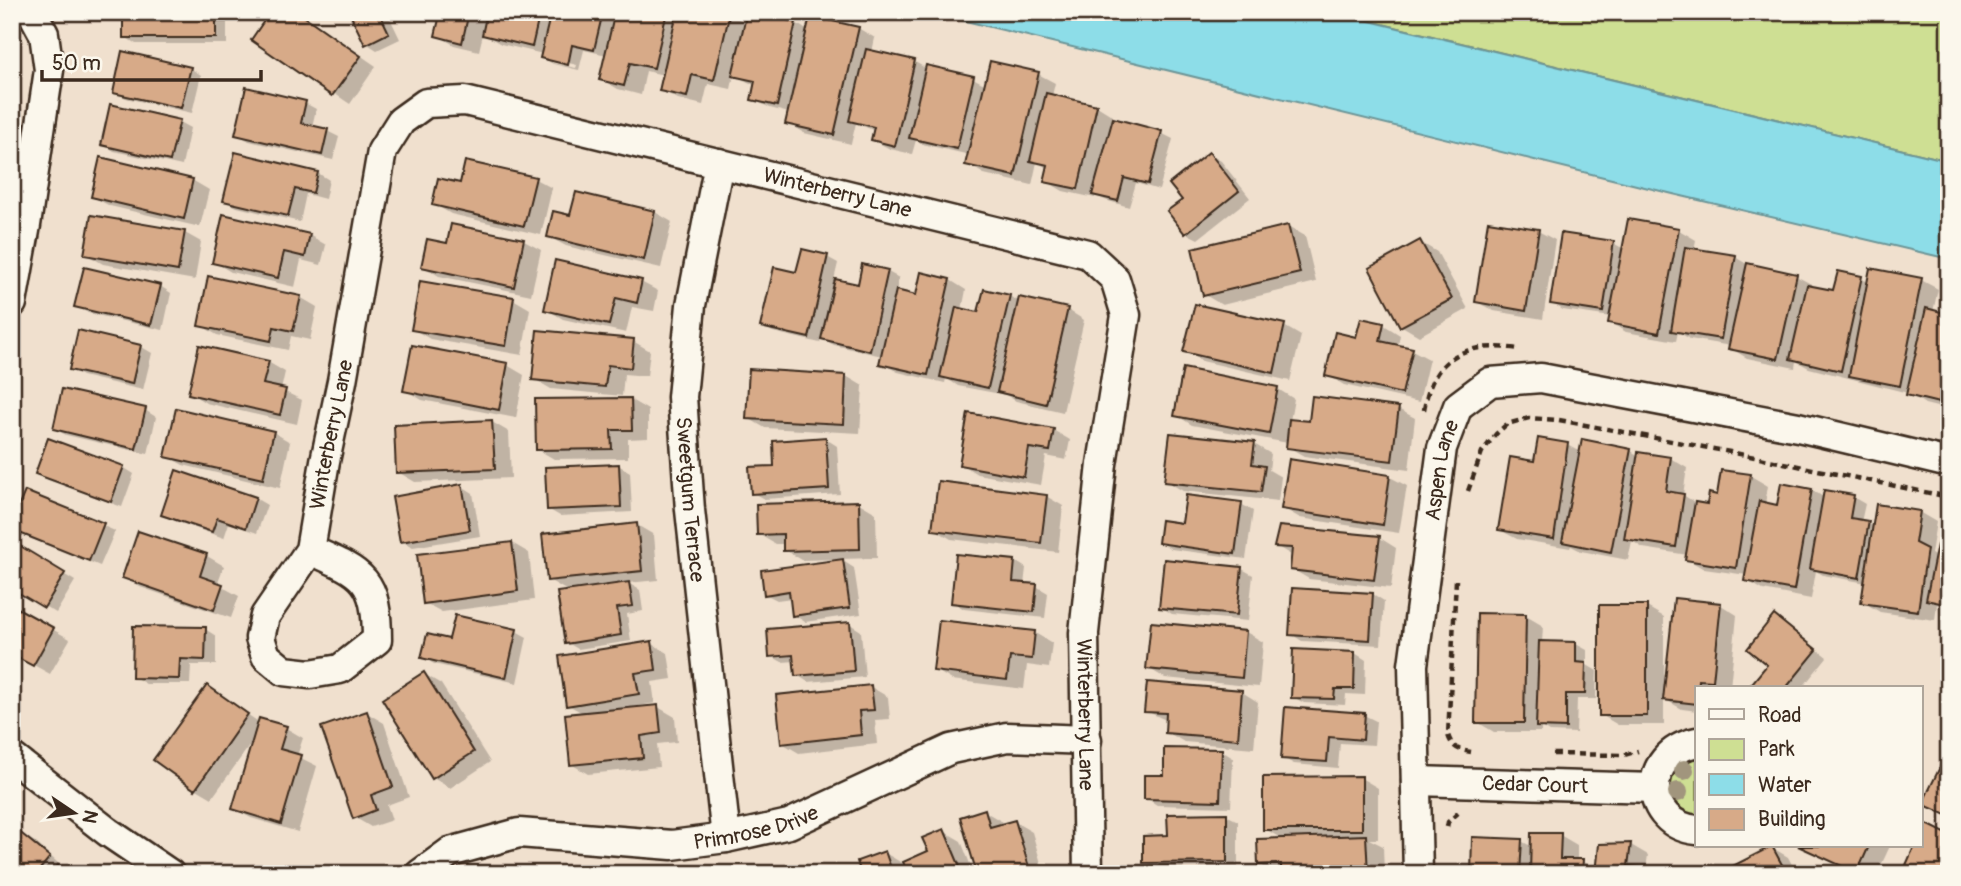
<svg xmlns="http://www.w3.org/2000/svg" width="1961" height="886" font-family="Pangolin,sans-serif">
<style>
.green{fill:#cedf93;stroke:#848458;stroke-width:2}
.water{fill:#8ddde8;stroke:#6c9597;stroke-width:2}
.shadow{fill:#0003;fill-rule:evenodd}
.building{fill:#d7aa88;stroke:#3b2a1e;stroke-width:2}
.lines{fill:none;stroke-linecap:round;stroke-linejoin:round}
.minor-casing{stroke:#3b2a1e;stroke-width:33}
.path{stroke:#3b2a1e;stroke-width:4.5;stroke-dasharray:7 5;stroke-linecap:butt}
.minor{stroke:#fbf7ec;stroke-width:28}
.tree{fill:#a1957d}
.labels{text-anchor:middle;stroke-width:5;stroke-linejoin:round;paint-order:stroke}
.street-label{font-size:21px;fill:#3b2a1e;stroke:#fbf7ec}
</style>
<rect width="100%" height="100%" fill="#f0e0ce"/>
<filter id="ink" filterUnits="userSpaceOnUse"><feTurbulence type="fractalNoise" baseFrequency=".0143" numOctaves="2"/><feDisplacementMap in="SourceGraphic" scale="14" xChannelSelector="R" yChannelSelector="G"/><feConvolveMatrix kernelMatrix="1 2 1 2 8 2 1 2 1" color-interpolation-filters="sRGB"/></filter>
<g filter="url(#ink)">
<!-- green -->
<g class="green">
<path d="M1332,12H1949V161L1399,28Z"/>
<path d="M1697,757V815C1662,810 1663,763 1697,757Z"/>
</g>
<!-- water -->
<path class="water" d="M929,12H1332L1949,161V259L1673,194Z"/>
<!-- shadow -->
<g class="shadow">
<path d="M125,12H227V44H136L125,37Z"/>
<path d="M272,12H298L376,66L350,104L253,39Z"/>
<path d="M351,12H393L388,14L400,39L377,50L366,43Z"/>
<path d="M419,12H726L746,23H796L808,31L858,28L875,38L872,52L915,62L927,69L973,78L986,85L1038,74L1055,83L1052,96L1097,106L1113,116V120L1161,133L1173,139L1159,190L1136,183L1129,207L1105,200L1095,195V198L1063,191L1046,181L1049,169L1037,162L1032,185L984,174L967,164L970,155L922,144L916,140L912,154L890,149L873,140L875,131L856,123L851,144L804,133L787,123L789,113L770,108L753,99L756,86L734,75L731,89L708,84L703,105L678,99L661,90L664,75L646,71L641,95L618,89L601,79L607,55L584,50L579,70L553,64L542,57L543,54L501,44L483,34L479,51L454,45L437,35L440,24ZM552,59L577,65L576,68L552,63Z"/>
<path d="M190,68L201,75L192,113L126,98L115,92Z"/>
<path d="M305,103L316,109L312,127L327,131L339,137L333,160L249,141L237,134Z"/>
<path d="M179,122L190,128L182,166L114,151L103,144Z"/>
<path d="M1209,154L1221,161L1250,198L1198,239L1186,233L1185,200Z"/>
<path d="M318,173L329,180L325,199L306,194L300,222L237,207L225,201Z"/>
<path d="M535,179L552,188L541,235L451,214L434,204L461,186Z"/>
<path d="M192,180L209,190L200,227L110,206L93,197Z"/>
<path d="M655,212L672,222L661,268L566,246L549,237L572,217Z"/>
<path d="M1629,221L1679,230L1696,240L1694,250L1735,257L1750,266L1796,276L1813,285L1812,288L1835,293L1861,278L1869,283L1921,280L1938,289L1933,312L1949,315V410L1925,404L1908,393L1809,368L1796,361L1795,368L1747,358L1730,348L1731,346L1690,339L1678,332L1676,341L1626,332L1609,322L1611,317L1563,310L1552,303L1613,243L1624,249Z"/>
<path d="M452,226L524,241L541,250L531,295L439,276L422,266L448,245Z"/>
<path d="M1288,226L1305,236L1316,282L1222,305L1205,295Z"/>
<path d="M1538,231L1555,240L1543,319L1494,311L1477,302Z"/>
<path d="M185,233L201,242L195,280L103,264L86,254Z"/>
<path d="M309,235L326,245L321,265L301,260L295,287L231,272L214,262Z"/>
<path d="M1420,242L1437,252L1468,309L1419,336L1402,326Z"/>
<path d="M827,257L838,263L834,280L859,286L888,272L899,278L896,292L917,297L950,280L966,290L962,310L980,314L1009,296L1020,302L1068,310L1084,320L1063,412L1016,401L1006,395L958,386L946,378L945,383L898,372L881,363L882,356L834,345L821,338L820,343L773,332L762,326L798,274Z"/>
<path d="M641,282L658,291L654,311L632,307L626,333L563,319L546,309Z"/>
<path d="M160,286L171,293L163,330L88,313L76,306Z"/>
<path d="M300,297L317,307L310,340L291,336L288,350L217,335L200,325Z"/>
<path d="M513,299L530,309L522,355L430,339L413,329Z"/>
<path d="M1362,320L1384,325L1400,335L1398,346L1412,350L1429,359L1419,402L1344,385L1327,375L1358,339Z"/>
<path d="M1284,326L1301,336L1290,381L1202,361L1185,351Z"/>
<path d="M633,341L650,351L647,376L624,374L622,396L551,389L534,379Z"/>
<path d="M140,346L152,353L143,390L82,376L71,369Z"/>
<path d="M268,362L285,372L281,390L302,400L297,424L206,403L190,393Z"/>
<path d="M507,365L524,375L516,418L422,400L405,390Z"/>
<path d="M846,376L863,386L860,433L765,428L748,418Z"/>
<path d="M1278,389L1294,399L1290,421L1310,423L1398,409L1415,418L1409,470L1304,456L1288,447V443L1192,425L1176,415Z"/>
<path d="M631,400L648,410V438L628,439V458L554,459L537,449Z"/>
<path d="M145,410L156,417L148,454L66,435L55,429Z"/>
<path d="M492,422L509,432L511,478L415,482L398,472Z"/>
<path d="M1053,430L1070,440L1066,460L1046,456L1041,485L977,474L961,464Z"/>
<path d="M273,432L290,442L280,488L183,465L167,456Z"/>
<path d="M826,439L837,446L840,494L764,499L753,493L776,467Z"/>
<path d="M1583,441L1631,451L1639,456L1670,458L1687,468L1683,495L1699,505L1708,506L1718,497L1722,472L1751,476L1768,486L1765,504L1778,507L1782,485L1812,490L1825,498L1853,497L1865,504L1861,522L1874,526L1919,512L1936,522L1931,554L1937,557L1949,549V610L1937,604L1935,620L1880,612L1863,602L1866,583L1823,575L1816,571L1811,599L1763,590L1746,580L1747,575L1704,569L1687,559L1688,555L1643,548L1632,541L1628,560L1581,551L1571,546L1570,548L1517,539L1500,530L1536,463L1568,445L1581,452Z"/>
<path d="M1254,444L1271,454L1269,470L1281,477L1278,501L1183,491L1166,481Z"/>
<path d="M618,465L630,472L632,512L560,516L548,509Z"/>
<path d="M123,467L134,474L122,507L48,480L37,474Z"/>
<path d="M1390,477L1407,486L1399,533L1300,518L1283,508Z"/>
<path d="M462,486L473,493L480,536L413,547L401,541Z"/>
<path d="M26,493L115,531L100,566L23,534Z"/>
<path d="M1046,496L1063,506L1058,552L951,539L934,529Z"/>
<path d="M255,498L267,505L257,533L229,523L224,538L175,521L164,514Z"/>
<path d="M859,503L876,513L877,558L840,559L854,568L861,614L805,622L794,615L792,598L777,600L765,594L838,562V559L802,560L785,550V544H775L758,534Z"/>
<path d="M1241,504L1253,511L1246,559L1171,549L1160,542L1184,525Z"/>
<path d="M637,525L654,535L658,580L628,583L640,590L643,611L627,614L631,641L578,649L566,642L569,592L549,580Z"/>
<path d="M139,533L207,556L224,566L217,584L239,596L231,618L140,587L124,577Z"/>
<path d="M1380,538L1396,548L1391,588L1309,579L1292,569L1293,556L1276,546Z"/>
<path d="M12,543L75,581L56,613L12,587Z"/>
<path d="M512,543L529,553L534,600L442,612L425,603Z"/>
<path d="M1015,561L1026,568L1024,585L1036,586L1048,593L1045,618L964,609L953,602Z"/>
<path d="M1242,569L1253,575L1248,621L1172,614L1161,607Z"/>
<path d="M1373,594L1384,601L1381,645L1302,641L1291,634Z"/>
<path d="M1721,605L1737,615L1730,688H1697V711L1682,709L1664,699V725H1618L1601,715L1647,607L1664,617V685H1666Z"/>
<path d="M12,607L70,639L50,674L12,653Z"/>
<path d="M1526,616L1543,626L1542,643L1576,644L1587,650V665L1597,671L1596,699H1577L1576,733L1549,732L1541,727V732H1494L1477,722Z"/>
<path d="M1775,617L1827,657L1802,688H1750L1770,665Z"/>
<path d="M941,622L1035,633L1052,643L1049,668L1027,665L1024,689L952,680L935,670Z"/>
<path d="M850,624L861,631L865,677L808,682L797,675L796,661L782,662L771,656Z"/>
<path d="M205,629L216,636V665H191L190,684H146L134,677Z"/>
<path d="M516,631L527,637L517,683L434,664L423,657L451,642Z"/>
<path d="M1246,632L1263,642L1259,687L1165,678L1148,668Z"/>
<path d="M651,643L668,653L672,679L652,682L655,703L633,707V710L658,707L675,717L677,742L657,744L659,767L588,774L571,764L585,714L568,705Z"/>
<path d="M1355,653L1366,660L1365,695L1346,694L1345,705L1304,703L1293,697Z"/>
<path d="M424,674L441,684L490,762L450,788L433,778Z"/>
<path d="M207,687L260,723L286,728L303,738L297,756L317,766L298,832L251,818L234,809L255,738L212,798L195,788Z"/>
<path d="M871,687L888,697L890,719L875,720L877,744L799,753L782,743Z"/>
<path d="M1242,692L1258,702L1254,748L1184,742L1167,732L1168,721L1146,711Z"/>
<path d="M367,713L384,723L409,797L387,805L392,820L371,827L354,817Z"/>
<path d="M1364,715L1376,721L1374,745L1340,743L1338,768L1294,764L1283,758Z"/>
<path d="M1222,751L1233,758L1231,807L1157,805L1146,798Z"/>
<path d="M1361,778L1378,788V839H1369L1383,846L1384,874H1276L1259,864L1284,840L1265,829Z"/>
<path d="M984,811L1001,821L1003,826L1015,822L1032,832L1044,874H979Z"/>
<path d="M1226,815L1238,821V867L1156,868L1145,862Z"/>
<path d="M12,828L35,842L70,874H12Z"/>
<path d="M944,831L961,841L974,874H910L930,852Z"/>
<path d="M1560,835L1577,845V861H1582L1598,870L1600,846L1631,845L1648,855L1646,869L1659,874H1472L1521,841L1533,847Z"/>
<path d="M1797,846H1890L1877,874H1858Z"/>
<path d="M1771,847L1788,857L1797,874H1729Z"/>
<path d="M885,853L902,863L906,874H863Z"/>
</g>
<!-- building -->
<g class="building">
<rect x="123" y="12" width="93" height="26"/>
<path d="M270,12H298L361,56L332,96L251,40Z"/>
<path d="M349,12H379L389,33L365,45Z"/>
<path d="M417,12H469L462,43L435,36L439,19L417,14Z"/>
<path d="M487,12H540L532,47L482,35Z"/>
<path d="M551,12H603L594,50L572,45L568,65L540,58Z"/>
<path d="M615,12H667L654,68L630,63L624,86L599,80Z"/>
<path d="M677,12H730L714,80L692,75L687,97L659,91Z"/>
<path d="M747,12L796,22L777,106L751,100L755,81L732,76Z"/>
<path d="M810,16L859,27L834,135L785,124Z"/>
<path d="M866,49L915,60L895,146L871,140L874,127L849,121Z"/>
<path d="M122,51L191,67L181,108L113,93Z"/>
<path d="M990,61L1039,72L1015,176L965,165Z"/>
<path d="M926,65L974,76L957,149L909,138Z"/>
<path d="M246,87L306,101L301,123L328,129L322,155L235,135Z"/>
<path d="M1046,93L1097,105L1078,189L1044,182L1048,165L1030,161Z"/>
<path d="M110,104L180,120L170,161L101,145Z"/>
<path d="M1113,118L1162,131L1148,184L1124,178L1118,201L1092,195Z"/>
<path d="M235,152L318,172L313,193L295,189L288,216L223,201Z"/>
<path d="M1209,152L1239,191L1185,234L1167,211L1182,200L1169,184Z"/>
<path d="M100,157L193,179L184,219L91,197Z"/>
<path d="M465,161L536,177L524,226L432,205L438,178L460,183Z"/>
<path d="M576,192L655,211L644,260L547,237L553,211L570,215Z"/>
<path d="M223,214L310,234L305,257L284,252L278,278L212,263Z"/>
<path d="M91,215L185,231L178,271L84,255Z"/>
<path d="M1628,219L1679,228L1659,333L1608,323Z"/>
<path d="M1488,221L1539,229L1526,311L1475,302Z"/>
<path d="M451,224L524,239L514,287L421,267L427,239L447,243Z"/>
<path d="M1288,225L1300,273L1203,296L1192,248Z"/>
<path d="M1561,233L1614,241L1603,312L1550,304Z"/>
<path d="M1420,240L1452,299L1400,327L1369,268Z"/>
<path d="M1685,247L1736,255L1721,339L1671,331Z"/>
<path d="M802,249L828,255L809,338L760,327L774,267L796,272Z"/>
<path d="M555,260L642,280L637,303L616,298L609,325L544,310Z"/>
<path d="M1747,263L1797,274L1778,359L1728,349Z"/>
<path d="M862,264L888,270L870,351L821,339L835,279L858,284Z"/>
<path d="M84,267L161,285L151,325L74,307Z"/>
<path d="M1870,268L1922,278L1900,386L1849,376Z"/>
<path d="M1838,271L1862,276L1841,371L1790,359L1807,285L1833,290Z"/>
<path d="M921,272L950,279L928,375L879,364L896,290L916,295Z"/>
<path d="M208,276L301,296L293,331L274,327L271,341L198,326Z"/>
<path d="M420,281L514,297L506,346L411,330Z"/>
<path d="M984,289L1010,295L988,388L940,377L956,307L978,312Z"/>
<path d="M1019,297L1068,308L1046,404L997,392Z"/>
<path d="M1195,304L1285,324L1274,373L1183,352Z"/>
<path d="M1926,308L1949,314V370L1947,369L1939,403L1906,395Z"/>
<path d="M1361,318L1384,323L1380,341L1413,348L1402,394L1325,376L1335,332L1356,337Z"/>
<path d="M78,330L141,345L132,384L69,370Z"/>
<path d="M537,330L634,339L631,368L608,365L605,387L532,380Z"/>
<path d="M199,345L269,361L263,384L286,389L280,415L188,394Z"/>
<path d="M412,345L508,363L499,410L403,391Z"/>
<path d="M1183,368L1278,387L1269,434L1174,416Z"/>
<path d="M749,369L846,375L844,424L746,419Z"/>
<path d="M62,389L146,408L136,449L53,429Z"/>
<path d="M1312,396L1399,407L1392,461L1286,448L1289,419L1309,421Z"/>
<path d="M631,398L632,430H611L612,449L536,450L535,399Z"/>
<path d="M176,408L274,431L263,479L165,457Z"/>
<path d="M968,413L1054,429L1050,451L1029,448L1024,477L959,465Z"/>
<path d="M492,420L495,469L396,473L394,425Z"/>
<path d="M1170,433L1255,442L1252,464L1265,466L1261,492L1164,482Z"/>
<path d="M826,437L829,489L751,494L749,467L774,466L773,441Z"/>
<path d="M48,438L124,466L111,502L35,474Z"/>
<path d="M1538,438L1568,443L1554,539L1498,530L1510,457L1534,461Z"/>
<path d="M1582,439L1631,449L1611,552L1562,542Z"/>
<path d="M1638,452L1671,457L1666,491L1684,494L1676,547L1624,539Z"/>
<path d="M1289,459L1390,475L1383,525L1281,509Z"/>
<path d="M619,464L621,507L547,510L545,467Z"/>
<path d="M176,470L256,497L246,528L217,518L212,532L161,515Z"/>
<path d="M1721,470L1751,474L1736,568L1685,560L1695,502L1707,504L1709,493L1717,495Z"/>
<path d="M938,481L1047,495L1041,543L932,530Z"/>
<path d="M1781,483L1812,489L1794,590L1744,581L1759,501L1777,505Z"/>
<path d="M462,484L470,530L400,542L392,497Z"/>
<path d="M1824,490L1854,495L1850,518L1869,521L1859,578L1810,569Z"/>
<path d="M25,491L104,523L89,561L12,530V522Z"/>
<path d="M1186,495L1242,502L1235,554L1158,543L1161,520L1182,523Z"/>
<path d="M859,501L860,549L783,551V534L757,535L756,504Z"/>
<path d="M1876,504L1920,511L1915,543L1927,549L1918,611L1861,603Z"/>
<path d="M637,523L642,571L547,581L542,534Z"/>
<path d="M1279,526L1380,536L1374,580L1290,570L1292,548L1274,547Z"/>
<path d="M138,531L207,554L200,576L223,584L214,610L122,578Z"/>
<path d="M12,541L65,573L44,608L12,589Z"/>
<path d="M512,542L518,591L423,604L417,554Z"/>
<path d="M1937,545L1949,547V605L1926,600Z"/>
<path d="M956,554L1015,560L1013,582L1037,584L1034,612L951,603Z"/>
<path d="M843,559L850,608L792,616L789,591L764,595L761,570Z"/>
<path d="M1164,559L1242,567L1237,615L1159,608Z"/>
<path d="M629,582L633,606L617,608L621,635L565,644L557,592Z"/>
<path d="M1292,588L1373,593L1370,640L1289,635Z"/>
<path d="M1674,598L1721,603L1713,681L1699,680L1697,704L1663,700Z"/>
<path d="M12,605L54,628L33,666L12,655Z"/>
<rect x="1599" y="605" width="48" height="111"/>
<path d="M1477,613L1526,614L1524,723H1475Z"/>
<path d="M455,615L517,629L506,678L421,658L427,634L449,639Z"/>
<path d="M1774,615L1817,650L1786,688H1748L1767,665L1747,649Z"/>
<path d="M939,620L1035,631L1032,659L1010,657L1007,680L933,671Z"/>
<path d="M850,622L854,671L795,676L793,655L769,657L767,629Z"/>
<path d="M1151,622L1246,631L1242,678L1146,669Z"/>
<path d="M133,626L206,627L205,660L180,659L179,679L132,678Z"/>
<path d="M652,641L656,670L635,673L639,694L566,706L559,656Z"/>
<path d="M1539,641L1576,642V662L1586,663L1585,694H1566V728L1536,727Z"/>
<path d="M1293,649L1355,652L1354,689H1335L1334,699L1291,698Z"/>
<path d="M424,672L474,752L432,779L382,699Z"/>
<path d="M1147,682L1242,690L1238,739L1165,733L1166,713L1144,712Z"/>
<path d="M207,685L248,714L195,790L153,760Z"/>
<path d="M871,685L874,710L859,711L861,735L781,744L776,695Z"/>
<path d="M658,705L661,733L641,736L643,758L570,765L565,714Z"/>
<path d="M1285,707L1365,713L1363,740L1329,737L1327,762L1281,759Z"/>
<path d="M367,711L393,787L371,795L376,810L353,819L321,727Z"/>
<path d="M259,718L287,726L280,749L301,755L281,824L232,809Z"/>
<path d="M1164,748L1222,749L1220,801L1144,799V775H1164Z"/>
<path d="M1942,763L1949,766V816L1922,804Z"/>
<path d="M1362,776V830H1263V777Z"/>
<path d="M985,809L990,827L1015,820L1031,874H977L960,817Z"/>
<path d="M1227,813V862L1143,863V836L1168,835L1167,814Z"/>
<path d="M1921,821L1949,835V874H1925L1906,865L1914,847L1911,846H1921Z"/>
<path d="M944,829L963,874H908L903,862L928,851L922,838Z"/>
<path d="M17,830L50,857L36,874H12V836Z"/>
<path d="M1531,833H1561L1560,859H1583L1582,874H1530Z"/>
<path d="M1366,835L1368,874H1281V864L1258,865L1257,839Z"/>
<path d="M1472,837L1522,839L1520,874H1471Z"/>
<path d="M1631,843L1628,866L1652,868V874H1596L1599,844Z"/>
<path d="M1772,846L1787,874H1727L1725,870Z"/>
<path d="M1798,846H1869L1857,873Z"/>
<path d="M885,851L893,874H861L857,861Z"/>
<path d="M58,865L71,874H52Z"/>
<rect x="1662" y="870" width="35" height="4"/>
</g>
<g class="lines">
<defs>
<g id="minor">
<path id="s1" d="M719,163L691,305L682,397L690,510L726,838"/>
<path d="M12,303L26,225L49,70L44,34L32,12"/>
<path id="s2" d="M310,550C363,573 377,578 377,640L340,669L310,674L284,671L266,656L260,638L265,616L310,550L325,461L342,381L382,151L401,121L426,103L465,101L1088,254L1115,279L1126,315L1102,464L1084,633L1088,874"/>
<path d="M1697,742C1639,754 1643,825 1697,830"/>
<path d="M12,757L108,832L170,874"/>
<path id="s3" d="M1416,781L1655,788"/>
<path id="s4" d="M420,874L450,852L519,833L672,845L726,838L789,824L951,749L1007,737L1087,740"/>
<path id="s5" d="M1418,874L1413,665L1442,448L1458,406L1490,382L1541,378L1798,427L1949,463"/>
</g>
</defs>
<!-- minor casing -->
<use href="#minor" class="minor-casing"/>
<!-- path -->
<g class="path">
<path d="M1424,410C1433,354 1467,342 1519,349"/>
<path d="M1468,491L1482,452L1496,434L1507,424L1529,418L1559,420L1730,452L1949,497"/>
<path d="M1456,580L1448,735C1452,748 1458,750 1471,752"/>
<path d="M1553,754L1624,755L1638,751"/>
<path d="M1447,827L1448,822L1458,813"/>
</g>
<!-- minor -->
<use href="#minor" class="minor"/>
</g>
<!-- trees -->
<g class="tree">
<circle cx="1684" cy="770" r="10"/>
<circle cx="1678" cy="792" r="10"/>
</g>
</g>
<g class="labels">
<!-- street labels -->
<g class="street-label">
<text dy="7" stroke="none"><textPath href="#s2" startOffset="1267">Winterberry Lane</textPath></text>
<text dy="7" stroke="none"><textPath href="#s2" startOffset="490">Winterberry Lane</textPath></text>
<text dy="7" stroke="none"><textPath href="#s5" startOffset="406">Aspen Lane</textPath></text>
<text dy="7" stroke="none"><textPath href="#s1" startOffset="340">Sweetgum Terrace</textPath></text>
<text dy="7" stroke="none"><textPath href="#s2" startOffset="2002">Winterberry Lane</textPath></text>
<text dy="7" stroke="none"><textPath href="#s3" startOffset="119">Cedar Court</textPath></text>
<text dy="7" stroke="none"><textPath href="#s4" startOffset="348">Primrose Drive</textPath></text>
</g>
</g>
<!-- margin -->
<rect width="1961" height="886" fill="none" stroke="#fbf7ec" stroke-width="42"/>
<rect x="21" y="21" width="1919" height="844" fill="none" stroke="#3b2a1e" stroke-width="2.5" filter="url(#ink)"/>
<!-- legend -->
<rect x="1695" y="686" width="228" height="161" fill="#fbf7ec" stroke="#aea59a" stroke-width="2"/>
<rect x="1709" y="709" width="35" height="10" fill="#fbf7ec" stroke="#aea59a" stroke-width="2"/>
<text x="1758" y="722" font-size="21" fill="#3b2a1e">Road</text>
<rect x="1709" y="739" width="35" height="21" fill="#cedf93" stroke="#aea59a" stroke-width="2"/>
<text x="1758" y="756" font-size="21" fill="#3b2a1e">Park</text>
<rect x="1709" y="774" width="35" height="21" fill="#8ddde8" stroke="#aea59a" stroke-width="2"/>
<text x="1758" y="792" font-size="21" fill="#3b2a1e">Water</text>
<rect x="1709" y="809" width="35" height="21" fill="#d7aa88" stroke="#aea59a" stroke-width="2"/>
<text x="1758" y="826" font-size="21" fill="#3b2a1e">Building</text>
<!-- north arrow -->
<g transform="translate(74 813) rotate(103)" stroke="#fbf7ec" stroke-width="5" paint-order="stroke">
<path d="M0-5L12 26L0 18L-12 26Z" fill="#3b2a1e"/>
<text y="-10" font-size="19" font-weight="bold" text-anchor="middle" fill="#3b2a1e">N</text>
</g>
<!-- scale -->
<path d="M42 70v10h219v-10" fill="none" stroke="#3b2a1e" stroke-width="3.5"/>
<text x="52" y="70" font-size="21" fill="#3b2a1e" stroke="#fbf7ec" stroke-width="5" paint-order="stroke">50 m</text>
</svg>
